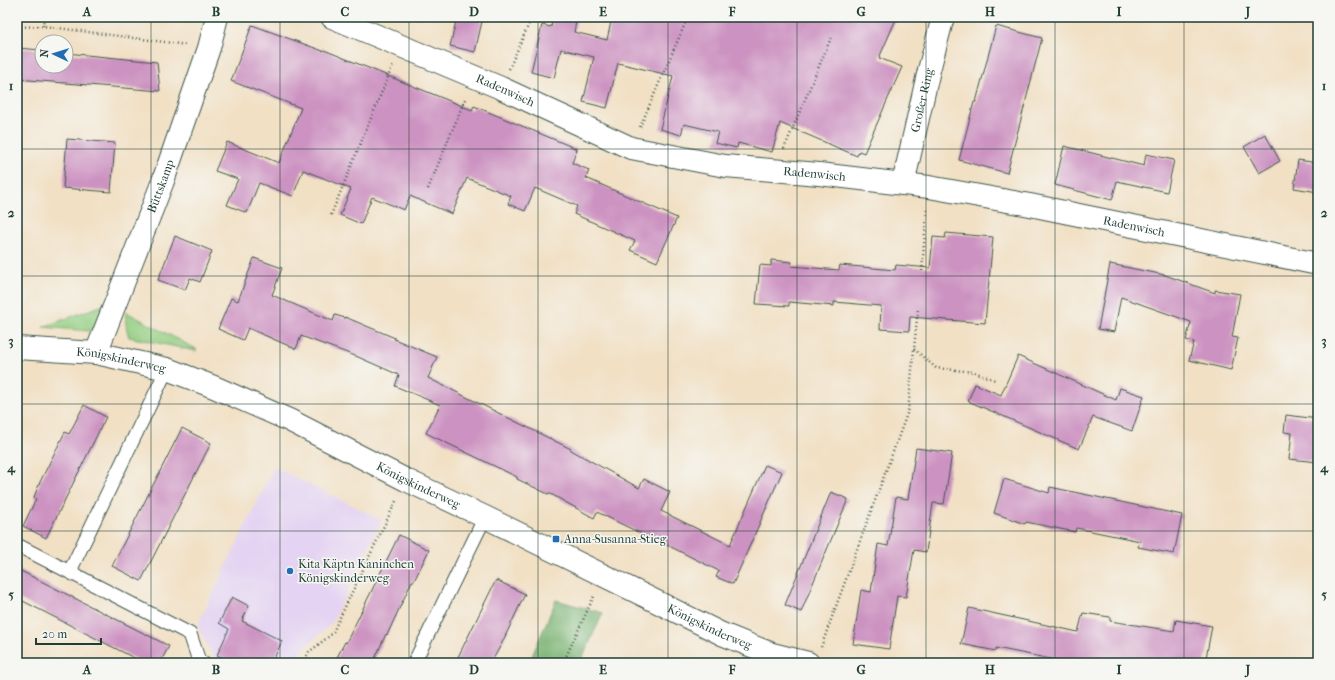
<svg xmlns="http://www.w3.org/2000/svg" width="1335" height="680" font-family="'IM FELL French Canon',serif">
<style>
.built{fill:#e4d3f2}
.green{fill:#94ce82;stroke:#5a865b}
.forest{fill:#77b170;stroke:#4b7752}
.building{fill:#cc92c1}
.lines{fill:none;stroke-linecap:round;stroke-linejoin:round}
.lane-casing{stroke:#3e554a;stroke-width:15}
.street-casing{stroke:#3e554a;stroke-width:24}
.path{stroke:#3e554a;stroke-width:2.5;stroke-dasharray:1 3;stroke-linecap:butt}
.lane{stroke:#fff;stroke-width:13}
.street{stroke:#fff;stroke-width:22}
.grid{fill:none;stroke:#1f3d34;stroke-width:1;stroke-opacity:0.55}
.poi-dot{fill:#1f6fb2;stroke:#f6f6f2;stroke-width:1.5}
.labels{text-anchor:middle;stroke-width:3;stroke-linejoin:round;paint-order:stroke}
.street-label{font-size:12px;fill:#1f3d34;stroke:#f6f6f2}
.poi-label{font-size:12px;fill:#1f3d34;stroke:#f6f6f2;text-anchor:start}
.neatline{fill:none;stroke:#1f3d34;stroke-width:1.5}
.grid-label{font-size:13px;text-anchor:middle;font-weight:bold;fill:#1f3d34}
</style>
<rect width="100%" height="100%" fill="#f6f6f2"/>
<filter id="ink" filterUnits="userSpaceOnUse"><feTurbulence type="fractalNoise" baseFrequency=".025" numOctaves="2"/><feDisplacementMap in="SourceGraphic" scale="8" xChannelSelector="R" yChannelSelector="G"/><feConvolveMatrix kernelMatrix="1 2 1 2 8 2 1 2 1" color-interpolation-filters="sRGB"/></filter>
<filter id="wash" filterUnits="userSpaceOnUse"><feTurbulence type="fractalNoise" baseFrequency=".012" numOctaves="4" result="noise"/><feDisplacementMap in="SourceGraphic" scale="16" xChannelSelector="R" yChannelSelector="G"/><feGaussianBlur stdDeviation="0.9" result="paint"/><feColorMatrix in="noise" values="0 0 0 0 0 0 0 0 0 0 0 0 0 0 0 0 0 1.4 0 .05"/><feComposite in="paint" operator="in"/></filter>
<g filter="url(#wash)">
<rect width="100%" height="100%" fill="#f1e0c4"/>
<!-- built -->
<path class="built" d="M274,467L382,520L332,623L305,647L297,661L282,656L278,663H218L216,661L197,626Z"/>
<!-- green -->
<g class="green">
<path d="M106,304L97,324L90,331L43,327Z"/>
<path d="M126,312L196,349V351L129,337C126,328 125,321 126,312Z"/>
</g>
<!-- forest -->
<path class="forest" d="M556,600L603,613L580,663H529Z"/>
<g id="blocks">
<!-- building -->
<g class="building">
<path d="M457,17H483L475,52L450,46Z"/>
<path d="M553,17H577L574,32L607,40L612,17H897L879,58L902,67L864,153L859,151L857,156L780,123L772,152L738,143L737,148L715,143L718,132L684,124L681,135L660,129L673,76L618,63L607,108L583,102L594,57L561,49L554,78L531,72L542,25L551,27Z"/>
<path d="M252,25L323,51L324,50L472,110L474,106L577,149L572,163L589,170L586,178L677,218L657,262L630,250L635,241L574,214L577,206L535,188L525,211L508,204L511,196L467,178L452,214L410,196L404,210L372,197L361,224L340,215L351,189L303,170L293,196L259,183L247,213L227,205L238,179L215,171L227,142L279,163L301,108L231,81Z"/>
<path d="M996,26L1042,38L1007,173L959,160L974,102H976Z"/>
<path d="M17,48L42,50V66H66V53L157,62L160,91L17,79Z"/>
<path d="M1265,134L1280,161L1259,173L1244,147Z"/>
<path d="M67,139L115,143L111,192L63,188Z"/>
<path d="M1064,146L1144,166L1146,154L1174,160L1167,192L1117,181L1112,200L1055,185Z"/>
<path d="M1298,160L1318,163V192L1294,188Z"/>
<path d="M946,233L993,237L985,323L910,317L909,331L880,329L881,306L834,302V306L789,302V306L756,304L760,265L771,266V260L792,262L791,266L839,270L840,265L895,270L896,265L930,268L933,237L945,238Z"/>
<path d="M175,236L212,251L200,282L190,278L185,290L158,280Z"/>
<path d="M254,258L282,268L272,295L333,321L335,315L345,318V317L395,338L394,339L437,357L428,378L571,449V450L639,488L644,479L670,492L661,511L730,545L765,465L782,472L733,584L716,577L719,571L649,536L648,537L597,512L594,518L549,493L548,494L517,479V477L426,433L440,405L395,386L399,375L358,357L301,336L296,349L248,328L243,340L218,329L231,298L238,301Z"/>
<path d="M1110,264L1165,275L1215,293V290L1240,294L1232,337L1238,338L1231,370L1189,360L1194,342L1186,340L1191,322L1121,297L1114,332L1098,329Z"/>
<path d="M1018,356L1116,400L1120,388L1144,396L1132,431L1093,417L1079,449L968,401L975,384L1001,395Z"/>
<path d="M84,405L106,417L46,538L23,526L36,499L34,497L40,482L65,432L69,434Z"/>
<path d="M1286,415L1318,419V462L1289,459L1292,433L1284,432Z"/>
<path d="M182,428L211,443L141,581L112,566Z"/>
<path d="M916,448L952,453L944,504L933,503L926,552L914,550L906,597L897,596L889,649L853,644L861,590L871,592L878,544L888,546L896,497L908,499Z"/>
<path d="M1004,479L1049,493L1050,487L1182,515L1174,554L1138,547L1140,541L1076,528L1075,532L1026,522L1025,524L994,513Z"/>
<path d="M831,492L848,499L801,612L785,605Z"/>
<path d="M399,535L429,550L414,581H412L387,635L386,634L373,663H334L345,642L346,643Z"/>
<path d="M17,569L169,646L160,663H144L17,598Z"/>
<path d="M496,580L525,594L502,643L491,663H455Z"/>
<path d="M232,597L249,606L242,621L282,641L272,663H233L217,655L229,629L219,623Z"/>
<path d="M969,608L1078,632L1083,613L1110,617V621L1174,631L1176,620L1212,626L1205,663H1071L996,648V651L961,644Z"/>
</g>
</g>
</g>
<g filter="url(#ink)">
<use href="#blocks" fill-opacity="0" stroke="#3e554a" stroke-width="1"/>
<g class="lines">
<defs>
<g id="lane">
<path d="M17,545L190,634L199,661L203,663"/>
<path d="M70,571L167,369"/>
<path d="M414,663L485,517"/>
</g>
<g id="street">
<path id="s1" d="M332,17L501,88L631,148L725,166L819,174L929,187L1030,205L1318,264"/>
<path id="s2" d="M903,184L929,70L943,17"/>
<path id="s3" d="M17,348L96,353L167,369L214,387L289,420L406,480L485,517L722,634L772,654L808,663"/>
<path id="s4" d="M96,353L163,181L209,48L217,17"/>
</g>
</defs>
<!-- lane casing -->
<use href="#lane" class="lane-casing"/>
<!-- street casing -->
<use href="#street" class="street-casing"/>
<!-- path -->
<g class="path">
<path d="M43,26L44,17"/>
<path d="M17,27L43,26L187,45"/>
<path d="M509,69L532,17"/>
<path d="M640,127L688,17"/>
<path d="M784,149L831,38"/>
<path d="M428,189L466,97"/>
<path d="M331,215L393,65"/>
<path d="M922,271L927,208"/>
<path d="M914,349L936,368L974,372L995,380"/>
<path d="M821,647L908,411L918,308"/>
<path d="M303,663L309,652L332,634L397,499"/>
<path d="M563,663L595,594"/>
</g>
<!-- lane -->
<use href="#lane" class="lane"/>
<!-- street -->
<use href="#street" class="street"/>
</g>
</g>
<!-- grid -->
<path class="grid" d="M151,17V663M280,17V663M409,17V663M538,17V663M668,17V663M797,17V663M926,17V663M1055,17V663M1184,17V663M17,149H1318M17,276H1318M17,404H1318M17,531H1318"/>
<!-- markers -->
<g class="poi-dot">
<rect x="552" y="535" width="8" height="8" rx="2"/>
<circle cx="290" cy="571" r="4"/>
</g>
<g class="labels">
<!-- street labels -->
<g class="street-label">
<text dy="4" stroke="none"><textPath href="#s1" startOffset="188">Radenwisch</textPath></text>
<text dy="4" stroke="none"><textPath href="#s2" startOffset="86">Großer Ring</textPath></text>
<text dy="4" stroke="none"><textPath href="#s1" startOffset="512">Radenwisch</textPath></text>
<text dy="4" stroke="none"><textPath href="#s4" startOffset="179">Büttskamp</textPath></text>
<text dy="4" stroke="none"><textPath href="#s1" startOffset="836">Radenwisch</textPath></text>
<text dy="4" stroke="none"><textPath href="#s3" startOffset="105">Königskinderweg</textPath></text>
<text dy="4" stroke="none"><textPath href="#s3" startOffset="429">Königskinderweg</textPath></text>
<text dy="4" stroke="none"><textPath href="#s3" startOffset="753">Königskinderweg</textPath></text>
</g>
<!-- poi labels -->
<g class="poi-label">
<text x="564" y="543">Anna-Susanna-Stieg</text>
<text x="298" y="568">Kita Käptn Kaninchen<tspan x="298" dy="14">Königskinderweg</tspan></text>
</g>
</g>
<!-- margin -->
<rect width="1335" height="680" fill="none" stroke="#f6f6f2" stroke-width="44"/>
<!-- north arrow -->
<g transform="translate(54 54) rotate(274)"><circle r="19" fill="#f6f6f2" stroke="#a0aca6"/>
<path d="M0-3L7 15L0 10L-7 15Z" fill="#1f6fb2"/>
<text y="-6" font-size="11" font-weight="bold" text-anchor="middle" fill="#1f3d34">N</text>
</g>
<!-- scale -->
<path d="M36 638v6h65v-6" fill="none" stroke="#1f3d34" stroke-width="2"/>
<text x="42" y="638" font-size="12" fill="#1f3d34" stroke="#f6f6f2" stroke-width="3" paint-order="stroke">20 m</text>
<rect x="22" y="22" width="1291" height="636" class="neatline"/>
<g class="grid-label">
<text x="87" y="16">A</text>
<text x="216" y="16">B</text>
<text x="345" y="16">C</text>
<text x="474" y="16">D</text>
<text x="603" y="16">E</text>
<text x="732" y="16">F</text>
<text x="861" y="16">G</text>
<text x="990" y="16">H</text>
<text x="1119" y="16">I</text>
<text x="1248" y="16">J</text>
<text x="11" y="90">1</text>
<text x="1324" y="90">1</text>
<text x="11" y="217">2</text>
<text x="1324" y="217">2</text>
<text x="11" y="345">3</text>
<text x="1324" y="345">3</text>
<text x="11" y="472">4</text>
<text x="1324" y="472">4</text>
<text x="11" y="599">5</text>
<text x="1324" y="599">5</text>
<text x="87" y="674">A</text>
<text x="216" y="674">B</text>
<text x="345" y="674">C</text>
<text x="474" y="674">D</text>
<text x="603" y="674">E</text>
<text x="732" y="674">F</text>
<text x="861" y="674">G</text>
<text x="990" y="674">H</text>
<text x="1119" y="674">I</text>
<text x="1248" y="674">J</text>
</g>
</svg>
